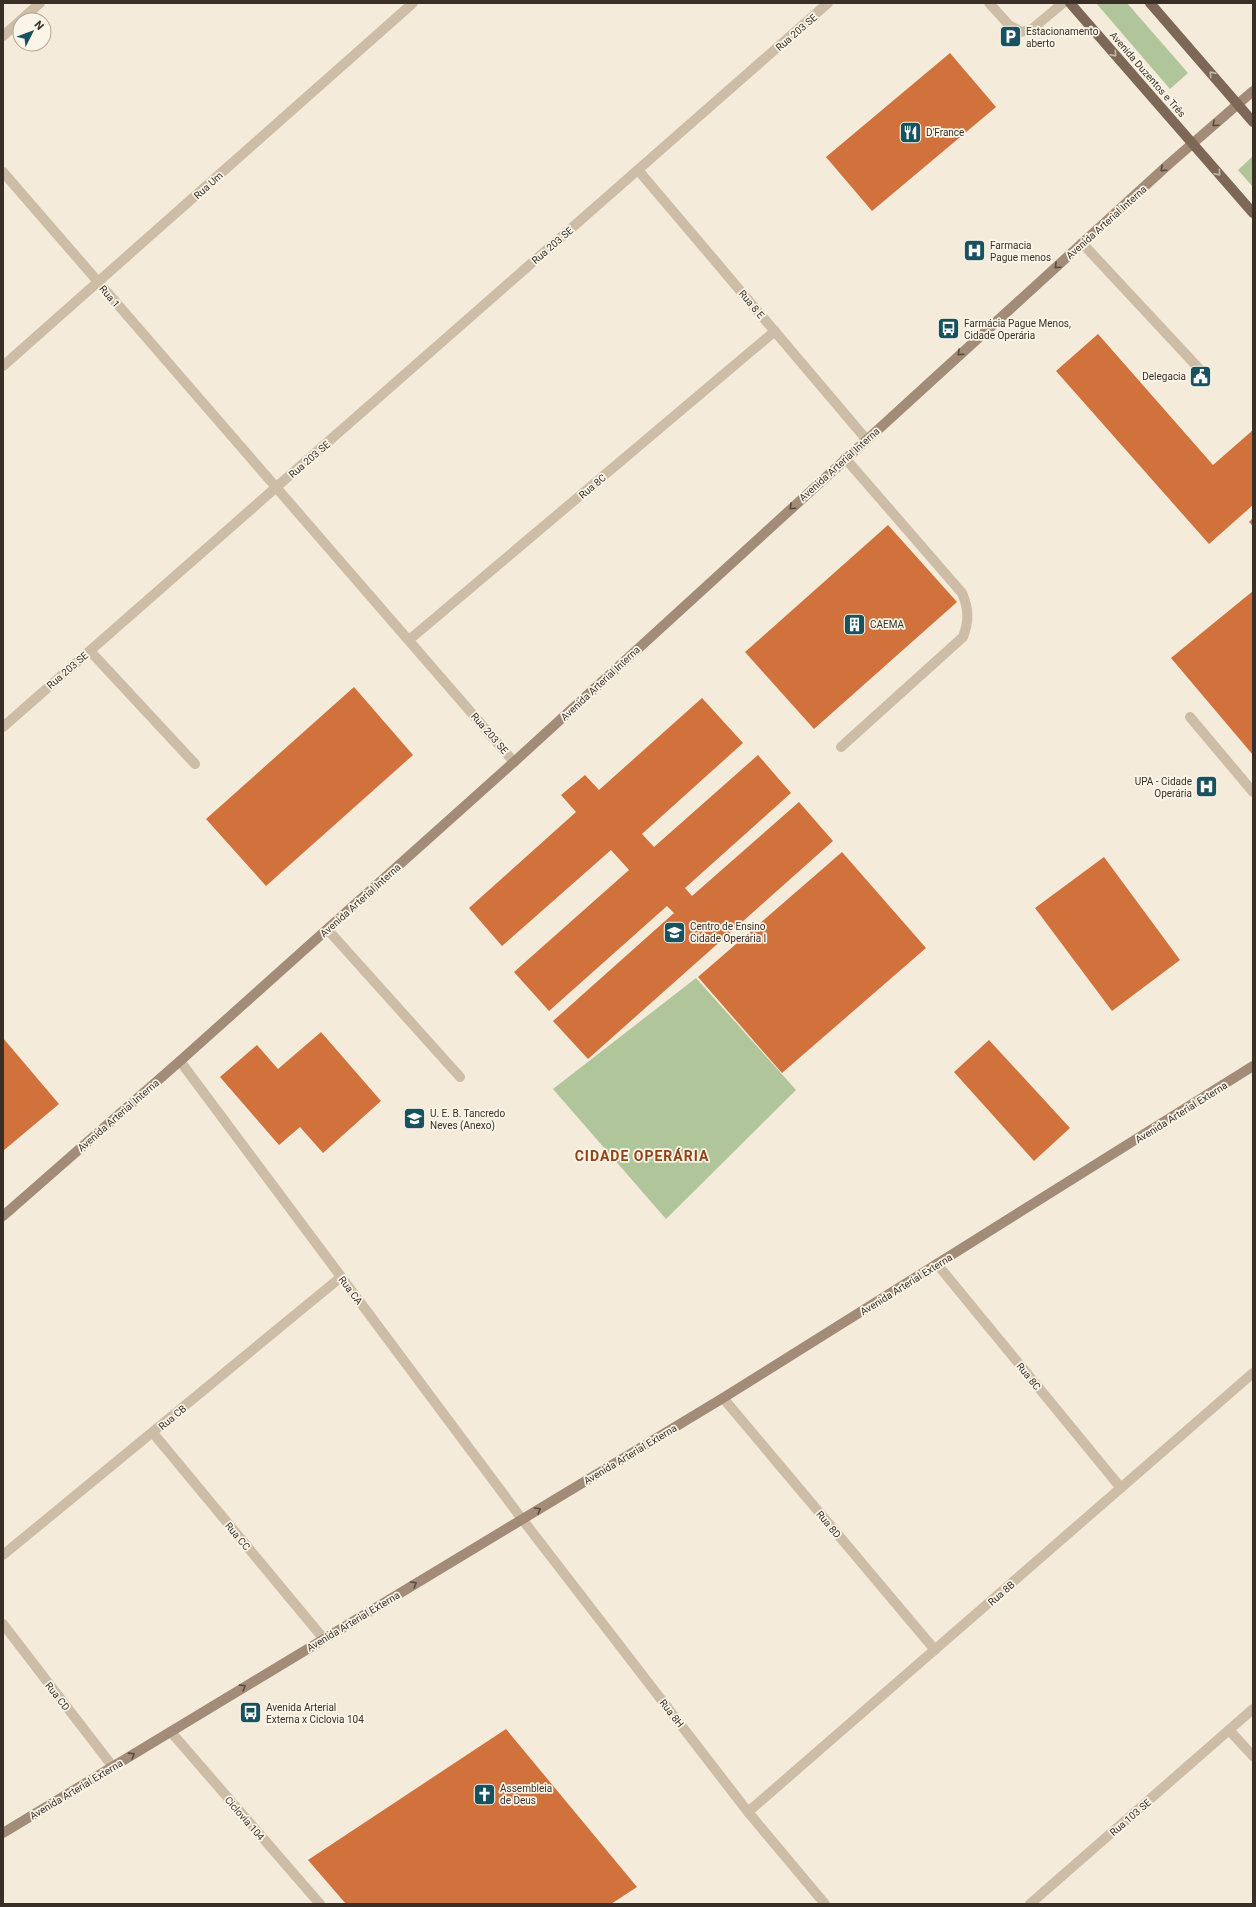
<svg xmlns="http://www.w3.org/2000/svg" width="1256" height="1907" font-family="Roboto,sans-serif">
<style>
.green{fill:#b1c59a}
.building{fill:#d1723c}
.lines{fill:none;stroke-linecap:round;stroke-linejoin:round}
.lane{stroke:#cebda6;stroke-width:10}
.street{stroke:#cebda6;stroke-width:10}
.secondary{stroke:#a28b77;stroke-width:10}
.primary{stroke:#7d6857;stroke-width:10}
.oneway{stroke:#c2b6a7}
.oneway2{stroke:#584b3f}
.labels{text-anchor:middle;stroke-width:3.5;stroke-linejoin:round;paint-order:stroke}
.poi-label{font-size:10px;fill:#392f27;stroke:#fbf5e8;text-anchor:start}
.street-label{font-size:10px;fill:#392f27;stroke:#fbf5e8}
.district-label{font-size:14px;font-weight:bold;letter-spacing:1px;fill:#904318;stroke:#fbf5e8}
</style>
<rect width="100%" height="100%" fill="#f4ebdb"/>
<!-- green -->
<g class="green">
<path d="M1096,3H1127L1188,73L1170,89Z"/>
<path d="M1253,156V187L1238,170Z"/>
<path d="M696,978L796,1090L666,1219L553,1089Z"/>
</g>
<!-- building -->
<g class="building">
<path d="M950,53L996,107L872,211L826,157Z"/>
<path d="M1098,334L1213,465L1253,430V505L1209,544L1056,371Z"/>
<path d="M1253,518V526L1249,522Z"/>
<path d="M888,525L957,602L814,729L745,652Z"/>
<path d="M1253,591V755L1171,658Z"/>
<path d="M354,687L413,755L266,886L206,819Z"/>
<path d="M702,698L743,743L642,834L654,847L758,755L791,793L685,888L692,896L799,802L833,841L588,1059L553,1021L674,913L667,906L549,1011L514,972L629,870L611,850L502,946L469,908L576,812L561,795L585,775L599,790Z"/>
<path d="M842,852L926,948L782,1073L698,977Z"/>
<path d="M1104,857L1180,960L1112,1011L1035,908Z"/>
<path d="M321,1032L381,1101L323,1153L300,1127L279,1145L220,1077L257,1045L278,1069Z"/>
<path d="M3,1038L59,1104L3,1151Z"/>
<path d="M989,1040L1070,1128L1034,1161L954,1072Z"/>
<path d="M506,1729L637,1887L611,1904H346L308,1860Z"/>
</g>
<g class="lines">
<!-- lane -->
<g class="lane">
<path d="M989,3L1009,25L1021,32L1032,29L1063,3"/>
<path d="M1082,243L1205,375"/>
<path d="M90,651L195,764"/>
<path d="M1190,717L1253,792"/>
<path d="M841,747L963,637C969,621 969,609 962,593L845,458"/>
<path d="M328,930L460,1077"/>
</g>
<!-- street -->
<g class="street">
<path d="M21,20L40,3"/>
<path d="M3,36L20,21"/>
<path d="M638,170L866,439"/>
<path d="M3,172L514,762"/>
<path d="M3,366L413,3"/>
<path d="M409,640L775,331"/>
<path d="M3,727L828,3"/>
<path d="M180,1061L522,1519L748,1812L825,1904"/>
<path d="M937,1264L1121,1488"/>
<path d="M723,1398L935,1650"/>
<path d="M153,1433L323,1638"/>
<path d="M3,1555L341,1277"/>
<path d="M3,1624L113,1767"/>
<path d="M1229,1730L1253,1756"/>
<path d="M171,1732L320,1904"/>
<path d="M748,1812L1253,1373"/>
<path d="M1030,1904L1253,1709"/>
</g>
<!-- secondary -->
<g class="secondary">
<path d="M3,1216L180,1061L514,762L1169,164L1253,91"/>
<path d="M3,1833L723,1398L1253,1066"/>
</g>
<!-- primary -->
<g class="primary">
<path d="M1070,3L1253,213"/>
<path d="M1150,3L1253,122"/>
</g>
</g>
<!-- one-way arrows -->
<defs><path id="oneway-chevron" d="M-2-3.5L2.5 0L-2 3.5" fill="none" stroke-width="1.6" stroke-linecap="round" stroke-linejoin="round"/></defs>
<g class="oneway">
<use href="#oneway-chevron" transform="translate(1114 54) rotate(49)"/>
<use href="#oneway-chevron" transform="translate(1212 74) rotate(-131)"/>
<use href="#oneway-chevron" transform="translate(1218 173) rotate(49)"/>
</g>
<g class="oneway2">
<use href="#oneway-chevron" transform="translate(1215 124) rotate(138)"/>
<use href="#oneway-chevron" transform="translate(1163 169) rotate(138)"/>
<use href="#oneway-chevron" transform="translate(1057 266) rotate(138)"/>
<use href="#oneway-chevron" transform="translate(960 353) rotate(138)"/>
<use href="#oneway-chevron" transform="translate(792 507) rotate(137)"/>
<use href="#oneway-chevron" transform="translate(538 1510) rotate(-31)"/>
<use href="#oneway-chevron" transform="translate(414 1584) rotate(-31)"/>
<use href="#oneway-chevron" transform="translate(243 1687) rotate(-31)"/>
<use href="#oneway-chevron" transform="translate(132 1755) rotate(-32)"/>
</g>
<!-- icons -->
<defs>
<symbol id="parking-square" viewBox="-11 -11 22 22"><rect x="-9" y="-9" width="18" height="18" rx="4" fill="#19525f" stroke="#fbf5e8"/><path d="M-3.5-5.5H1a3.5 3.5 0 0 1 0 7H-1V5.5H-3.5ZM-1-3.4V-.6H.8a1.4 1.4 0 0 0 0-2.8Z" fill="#fff"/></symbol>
<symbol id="restaurant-square" viewBox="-11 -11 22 22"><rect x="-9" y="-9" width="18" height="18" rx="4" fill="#19525f" stroke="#fbf5e8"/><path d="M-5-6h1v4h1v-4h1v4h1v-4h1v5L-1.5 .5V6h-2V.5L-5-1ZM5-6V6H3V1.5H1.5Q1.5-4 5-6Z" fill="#fff"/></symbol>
<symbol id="hospital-square" viewBox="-11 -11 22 22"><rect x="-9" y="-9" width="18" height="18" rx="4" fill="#19525f" stroke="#fbf5e8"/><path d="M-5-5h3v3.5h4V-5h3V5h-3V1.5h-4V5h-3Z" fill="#fff"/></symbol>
<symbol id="bus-square" viewBox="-11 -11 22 22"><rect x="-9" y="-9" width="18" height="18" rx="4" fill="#19525f" stroke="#fbf5e8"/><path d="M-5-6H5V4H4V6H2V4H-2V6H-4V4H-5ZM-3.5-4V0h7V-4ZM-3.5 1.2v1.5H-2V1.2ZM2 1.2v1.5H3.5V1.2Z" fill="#fff"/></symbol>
<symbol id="civic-square" viewBox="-11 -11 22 22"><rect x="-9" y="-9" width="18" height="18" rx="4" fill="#19525f" stroke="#fbf5e8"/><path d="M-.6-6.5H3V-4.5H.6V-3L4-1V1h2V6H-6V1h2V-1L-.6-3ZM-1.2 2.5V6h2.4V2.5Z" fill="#fff"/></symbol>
<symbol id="building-square" viewBox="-11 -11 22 22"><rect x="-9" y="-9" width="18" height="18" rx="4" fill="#19525f" stroke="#fbf5e8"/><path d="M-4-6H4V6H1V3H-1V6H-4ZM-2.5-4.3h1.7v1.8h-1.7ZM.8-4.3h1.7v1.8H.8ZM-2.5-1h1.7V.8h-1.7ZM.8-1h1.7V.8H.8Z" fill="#fff"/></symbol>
<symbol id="school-square" viewBox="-11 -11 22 22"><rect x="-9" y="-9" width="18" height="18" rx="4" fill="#19525f" stroke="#fbf5e8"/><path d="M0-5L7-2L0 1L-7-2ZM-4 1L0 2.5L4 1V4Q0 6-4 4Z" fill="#fff"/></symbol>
<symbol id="church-square" viewBox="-11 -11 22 22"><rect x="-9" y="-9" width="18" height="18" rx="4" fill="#19525f" stroke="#fbf5e8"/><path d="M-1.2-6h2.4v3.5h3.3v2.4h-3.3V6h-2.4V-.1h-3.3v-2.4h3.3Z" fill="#fff"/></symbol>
</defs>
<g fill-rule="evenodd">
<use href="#parking-square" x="998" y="24" width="25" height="25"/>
<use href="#restaurant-square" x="898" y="120" width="25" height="25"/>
<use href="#hospital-square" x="962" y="238" width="25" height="25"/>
<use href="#bus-square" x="936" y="316" width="25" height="25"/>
<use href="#civic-square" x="1188" y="364" width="25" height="25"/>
<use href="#building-square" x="842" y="612" width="25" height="25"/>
<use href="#hospital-square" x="1194" y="774" width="25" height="25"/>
<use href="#school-square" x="662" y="920" width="25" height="25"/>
<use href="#school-square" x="402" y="1106" width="25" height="25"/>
<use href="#bus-square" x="238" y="1700" width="25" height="25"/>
<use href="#church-square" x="472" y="1782" width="25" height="25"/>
</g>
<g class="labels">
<!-- poi labels -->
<g class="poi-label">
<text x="1026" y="35">Estacionamento<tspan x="1026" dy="12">aberto</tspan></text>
<text x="926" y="136">D'France</text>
<text x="990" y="249">Farmacia<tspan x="990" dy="12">Pague menos</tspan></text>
<text x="964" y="327">Farmácia Pague Menos,<tspan x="964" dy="12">Cidade Operária</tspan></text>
<text x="1186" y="380" text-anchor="end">Delegacia</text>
<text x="870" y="628">CAEMA</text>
<text x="1192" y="785" text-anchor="end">UPA - Cidade<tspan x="1192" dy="12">Operária</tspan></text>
<text x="690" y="930">Centro de Ensino<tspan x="690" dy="12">Cidade Operária I</tspan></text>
<text x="430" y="1117">U. E. B. Tancredo<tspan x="430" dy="12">Neves (Anexo)</tspan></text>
<text x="266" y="1711">Avenida Arterial<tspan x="266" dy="12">Externa x Ciclovia 104</tspan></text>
<text x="500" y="1792">Assembleia<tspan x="500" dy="12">de Deus</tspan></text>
</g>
<!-- street labels -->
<g class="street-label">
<text transform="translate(796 32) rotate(-41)" y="4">Rua 203 SE</text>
<text transform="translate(1148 74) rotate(49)" y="4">Avenida Duzentos e Três</text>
<text transform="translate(208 185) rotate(-42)" y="4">Rua Um</text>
<text transform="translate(1106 222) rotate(-42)" y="4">Avenida Arterial Interna</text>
<text transform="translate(552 245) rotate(-41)" y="4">Rua 203 SE</text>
<text transform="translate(110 296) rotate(49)" y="4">Rua 1</text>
<text transform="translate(752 304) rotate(50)" y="4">Rua 8 E</text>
<text transform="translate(309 459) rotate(-41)" y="4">Rua 203 SE</text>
<text transform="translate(839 464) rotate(-42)" y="4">Avenida Arterial Interna</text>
<text transform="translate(592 486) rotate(-40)" y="4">Rua 8C</text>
<text transform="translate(67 670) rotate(-41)" y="4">Rua 203 SE</text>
<text transform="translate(600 683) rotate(-43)" y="4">Avenida Arterial Interna</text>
<text transform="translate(490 733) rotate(49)" y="4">Rua 203 SE</text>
<text transform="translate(360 900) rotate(-42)" y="4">Avenida Arterial Interna</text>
<text transform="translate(1181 1112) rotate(-32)" y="4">Avenida Arterial Externa</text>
<text transform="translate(118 1115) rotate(-41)" y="4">Avenida Arterial Interna</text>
<text transform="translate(906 1284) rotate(-32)" y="4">Avenida Arterial Externa</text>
<text transform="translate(351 1290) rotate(53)" y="4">Rua CA</text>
<text transform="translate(1029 1376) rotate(51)" y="4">Rua 8C</text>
<text transform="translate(172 1417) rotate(-40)" y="4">Rua CB</text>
<text transform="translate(630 1454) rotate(-31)" y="4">Avenida Arterial Externa</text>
<text transform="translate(829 1524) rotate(50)" y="4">Rua 8D</text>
<text transform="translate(238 1536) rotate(50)" y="4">Rua CC</text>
<text transform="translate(1001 1593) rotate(-41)" y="4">Rua 8B</text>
<text transform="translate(353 1621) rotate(-31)" y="4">Avenida Arterial Externa</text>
<text transform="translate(58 1696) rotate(52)" y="4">Rua CD</text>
<text transform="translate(672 1713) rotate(52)" y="4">Rua 8H</text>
<text transform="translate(76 1789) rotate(-31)" y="4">Avenida Arterial Externa</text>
<text transform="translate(1130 1817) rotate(-41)" y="4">Rua 103 SE</text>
<text transform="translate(245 1818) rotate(49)" y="4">Ciclovia 104</text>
</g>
<!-- district labels -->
<g class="district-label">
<text x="642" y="1161">CIDADE OPERÁRIA</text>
</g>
</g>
<!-- border -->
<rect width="1256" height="1907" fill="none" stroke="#392f27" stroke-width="8"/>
<!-- north arrow -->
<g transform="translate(32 32) rotate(48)"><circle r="19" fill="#fbf5e8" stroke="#ada69b"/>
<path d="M0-3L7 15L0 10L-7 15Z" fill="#19525f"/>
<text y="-6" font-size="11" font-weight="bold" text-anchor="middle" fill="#392f27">N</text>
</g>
</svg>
